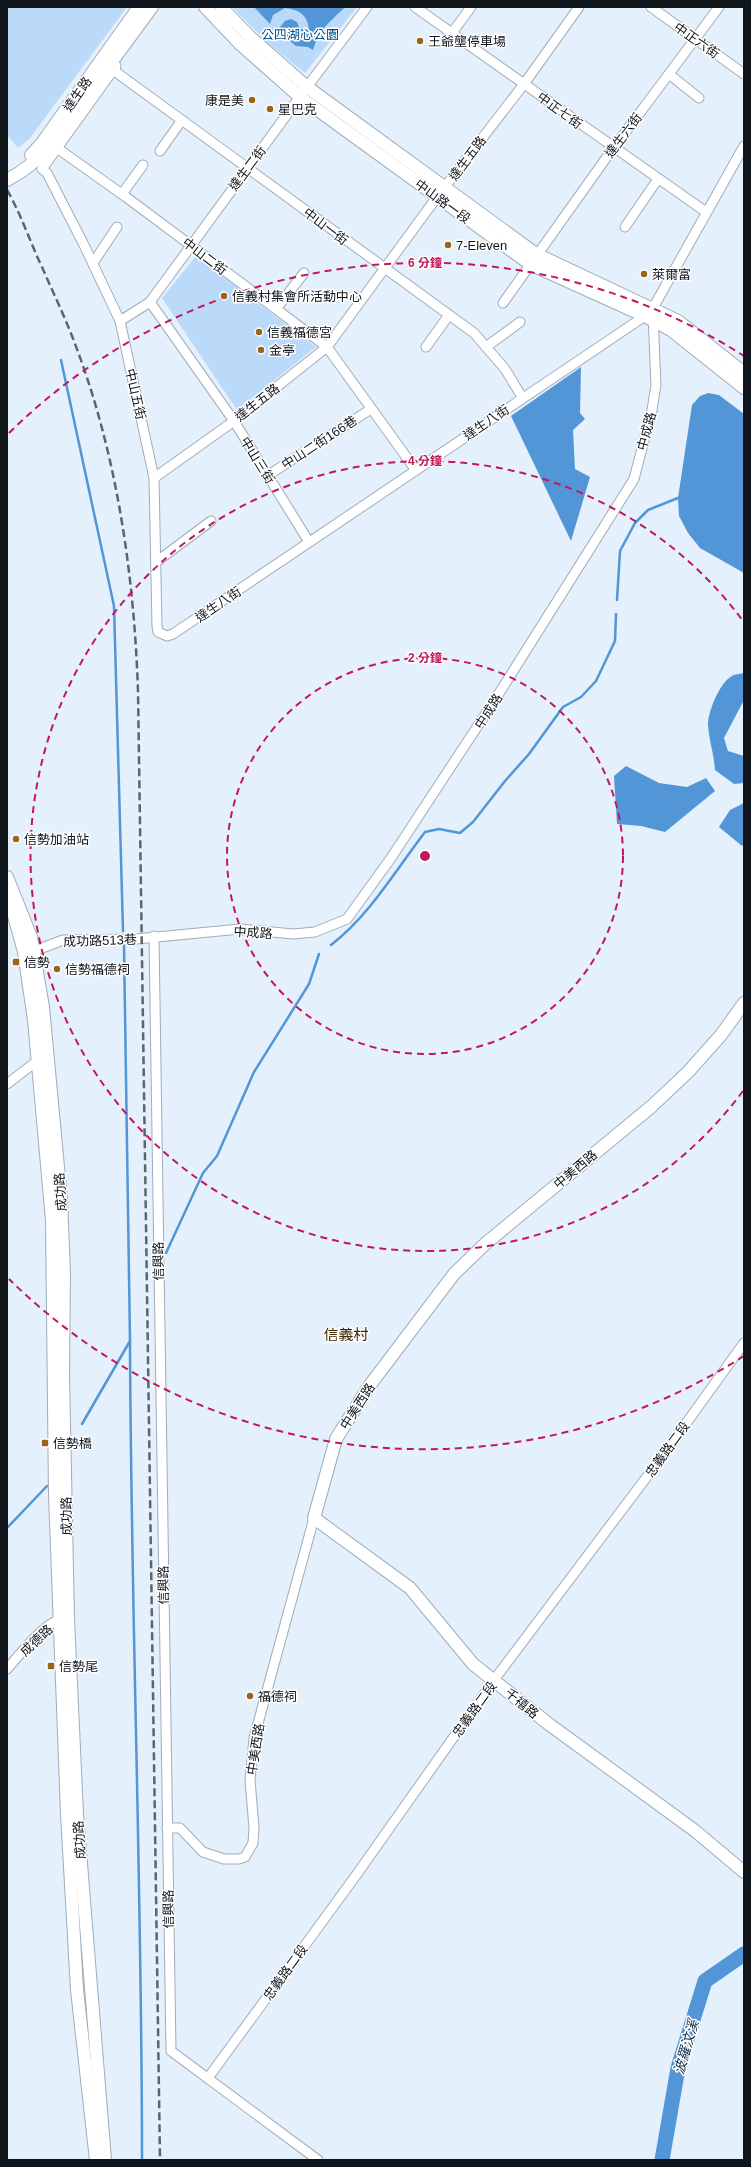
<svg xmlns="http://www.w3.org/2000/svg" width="751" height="2167" font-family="Helvetica,'Noto Sans TC',sans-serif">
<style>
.green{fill:#bbd9f8}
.water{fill:#5296d7}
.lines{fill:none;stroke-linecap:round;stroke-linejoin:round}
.stream{stroke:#5296d7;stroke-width:2.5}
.river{stroke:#5296d7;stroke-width:15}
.minor-casing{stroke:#9fadbb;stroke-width:11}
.tertiary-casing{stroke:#9fadbb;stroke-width:14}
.minor{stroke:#fff;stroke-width:9}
.tertiary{stroke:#fff;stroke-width:12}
.rail{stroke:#5d646c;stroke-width:2.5;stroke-dasharray:8 4;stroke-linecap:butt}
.ring{fill:none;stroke:#c2185b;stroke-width:2;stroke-dasharray:7 5}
.poi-dot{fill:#99641c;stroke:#fff;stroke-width:1.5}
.labels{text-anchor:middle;stroke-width:3;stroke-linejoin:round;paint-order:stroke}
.park-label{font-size:13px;fill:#00528e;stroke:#fff}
.street-label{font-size:13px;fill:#11161c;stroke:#fff}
.poi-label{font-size:13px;fill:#11161c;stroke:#fff;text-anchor:start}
.water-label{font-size:14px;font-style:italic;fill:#122f4a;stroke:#fff}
.quarter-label{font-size:15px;fill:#432a08;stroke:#fff}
.centre{fill:#c2185b;stroke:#fff;stroke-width:2}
.ring-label{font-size:12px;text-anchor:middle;font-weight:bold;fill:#c2185b;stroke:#fff;stroke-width:3;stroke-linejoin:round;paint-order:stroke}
</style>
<rect width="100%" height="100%" fill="#e4f0fc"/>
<!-- green -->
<g class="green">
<path d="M7,7H127L30,138L18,148L7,135Z"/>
<path d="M232,7H357L305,73L270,45Z"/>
<path d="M196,256L316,347L237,410L162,298Z"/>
</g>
<!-- water -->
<g class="water">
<path d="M254,7H345C329,23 320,28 313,50L308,47L296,46L282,34L280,27L285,21L291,19L297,22L300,29H309C307,14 299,10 285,8L273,15L270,24Z"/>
<path d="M581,367L580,413L585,419L573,430L575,469L590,477L571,541L511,416Z"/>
<path d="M708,393L719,395L744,414V573L700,548L688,533L679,516L678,498L692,405L700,396Z"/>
<path d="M744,673V700L724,738L728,751L744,756V783L734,784L715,770C714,754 709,740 708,725C708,711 720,682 732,676C735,674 741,674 744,673Z"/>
<path d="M626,766L659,783L687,787L706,778L715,791L665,832L641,826L617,824L614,776Z"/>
<path d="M744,803V843L742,846L719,827L730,810Z"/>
</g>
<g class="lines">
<!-- stream -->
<g class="stream">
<path d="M61,360L114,606L123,931"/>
<path d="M617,600L620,551L635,523L648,510L678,498"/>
<path d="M331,945C369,916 396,870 425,832L439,829L460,833L473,822L505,781L529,754L563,707L581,697L596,681L615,641L616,614"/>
<path d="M166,1253L203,1173L217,1156L254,1072L309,984L319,954"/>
<path d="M130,1341C131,1614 142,1887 142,2160"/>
<path d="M82,1424L130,1341L124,946"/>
<path d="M7,1528L47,1486"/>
</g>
<!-- river -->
<path class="river" d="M662,2160L678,2068L705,1981L744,1954"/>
<defs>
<g id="minor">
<path d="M415,7L706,212"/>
<path d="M651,7L744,74"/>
<path d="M452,33L471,7"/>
<path d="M116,66L42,169L47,173L84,245L120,321L154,478L157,626L158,632L167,636L173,634L645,316L653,308L744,146"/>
<path d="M113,70L474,333L505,369L522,397"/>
<path d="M669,74L699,98"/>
<path d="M57,148L126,197L327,347L415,469"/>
<path d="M160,151L182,120"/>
<path d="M122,194L143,165"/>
<path d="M625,227L658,179"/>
<path d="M93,263L117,227"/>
<path d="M150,302L234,421L309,542"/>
<path d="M503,303L609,154L719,7"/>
<path d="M276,309L304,273"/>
<path d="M120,321L150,302L307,87L367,7"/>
<path d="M426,347L449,315"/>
<path d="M486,347L520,322"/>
<path d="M267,476L371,409"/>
<path d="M154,478L234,421L327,347L437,197L524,84L579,7"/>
<path d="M156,562L211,521"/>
<path d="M154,936L171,2051L318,2160"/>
<path d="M28,951H34L63,940L136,939L240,929L293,934L315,932L347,919L391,858L498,695L634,479L652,410L656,385L653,315"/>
<path d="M7,1084L33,1064L44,1061"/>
<path d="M7,1669C19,1656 47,1618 65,1619"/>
<path d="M167,1828H180L203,1852L224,1859H239L245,1857L253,1843L254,1828L250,1780L254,1738L314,1518"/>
<path d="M208,2078L357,1874L494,1680L664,1454L744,1343"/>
</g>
<g id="tertiary">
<path d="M205,7L239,43L300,97L530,264L645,316L671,330L744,388"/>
<path d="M221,7L250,37L307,87L536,254L678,321L744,373"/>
<path d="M31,155L42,143L139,7"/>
<path d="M7,180C24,171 37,161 49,147L152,7"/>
<path d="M7,877L31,937L43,1007L61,1199L64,1274L63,1375L68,1619L77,1814L105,2160"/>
<path d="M7,901L14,916L24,952L34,1020L52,1221L55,1495L67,1814L77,1990L96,2160"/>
<path d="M744,1003L721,1035L688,1072L652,1106L485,1244L454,1274L370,1385L336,1439L314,1518L410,1588L473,1664L550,1725L694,1830L744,1872"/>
</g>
</defs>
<!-- minor casing -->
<use href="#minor" class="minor-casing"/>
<!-- tertiary casing -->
<use href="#tertiary" class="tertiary-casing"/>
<!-- minor -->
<use href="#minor" class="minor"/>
<!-- tertiary -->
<use href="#tertiary" class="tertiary"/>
<!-- rail -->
<path class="rail" d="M7,190C21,214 30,242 42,267C52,290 63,313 72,336C116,448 134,572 138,691L160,2160"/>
</g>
<!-- distance rings -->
<g class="ring">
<circle cx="425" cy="856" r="198"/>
<path d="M743 1091A395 395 0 1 1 743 621"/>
<path d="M744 1356A593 593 0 0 1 9 1279M9 433A593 593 0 0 1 744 356"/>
</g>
<!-- markers -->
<g class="poi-dot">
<circle cx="420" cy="41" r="4"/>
<circle cx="252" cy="100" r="4"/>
<circle cx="270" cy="109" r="4"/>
<circle cx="448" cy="245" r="4"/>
<circle cx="644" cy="274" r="4"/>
<circle cx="224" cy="296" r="4"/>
<circle cx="259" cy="332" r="4"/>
<circle cx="261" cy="350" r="4"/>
<circle cx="16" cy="839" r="4"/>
<rect x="12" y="958" width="8" height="8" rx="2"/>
<circle cx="57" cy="969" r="4"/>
<rect x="41" y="1439" width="8" height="8" rx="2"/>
<rect x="47" y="1662" width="8" height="8" rx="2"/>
<circle cx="250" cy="1696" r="4"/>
</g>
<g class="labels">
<!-- park labels -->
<g class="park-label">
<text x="300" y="39">公四湖心公園</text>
</g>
<!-- street labels -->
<g class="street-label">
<text transform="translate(697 40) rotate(35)" y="5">中正六街</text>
<text transform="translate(77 94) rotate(-55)" y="5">達生路</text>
<text transform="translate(560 110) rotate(36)" y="5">中正七街</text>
<text transform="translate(623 135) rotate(-53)" y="5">達生六街</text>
<text transform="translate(467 158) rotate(-53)" y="5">達生五路</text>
<text transform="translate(247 168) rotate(-53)" y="5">達生二街</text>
<text transform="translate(443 201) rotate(36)" y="5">中山路一段</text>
<text transform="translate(326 226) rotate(37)" y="5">中山一街</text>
<text transform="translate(205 256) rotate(37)" y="5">中山二街</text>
<text transform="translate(136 394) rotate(77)" y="5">中山五街</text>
<text transform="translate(257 402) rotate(-38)" y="5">達生五路</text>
<text transform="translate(486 422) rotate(-34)" y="5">達生八街</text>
<text transform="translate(646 431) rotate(-75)" y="5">中成路</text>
<text transform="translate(319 442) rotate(-33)" y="5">中山二街166巷</text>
<text transform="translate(258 460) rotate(58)" y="5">中山三街</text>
<text transform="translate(218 604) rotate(-34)" y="5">達生八街</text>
<text transform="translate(488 711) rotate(-57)" y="5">中成路</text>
<text transform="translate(253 932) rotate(4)" y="5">中成路</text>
<text transform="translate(100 940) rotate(-2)" y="5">成功路513巷</text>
<text transform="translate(575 1169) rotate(-40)" y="5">中美西路</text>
<text transform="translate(60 1192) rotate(-94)" y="5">成功路</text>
<text transform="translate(158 1261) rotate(-91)" y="5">信興路</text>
<text transform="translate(357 1406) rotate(-57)" y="5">中美西路</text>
<text transform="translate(667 1449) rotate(-54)" y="5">忠義路二段</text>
<text transform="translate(66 1516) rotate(-91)" y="5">成功路</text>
<text transform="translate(163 1585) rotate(-91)" y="5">信興路</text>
<text transform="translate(36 1640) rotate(-43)" y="5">成德路</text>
<text transform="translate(522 1703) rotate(39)" y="5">千禧路</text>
<text transform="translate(474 1709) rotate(-54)" y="5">忠義路二段</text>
<text transform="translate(255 1749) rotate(-81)" y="5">中美西路</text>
<text transform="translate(79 1840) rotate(-94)" y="5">成功路</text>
<text transform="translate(168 1909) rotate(-91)" y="5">信興路</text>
<text transform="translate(285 1972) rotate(-54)" y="5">忠義路二段</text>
</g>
<!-- poi labels -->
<g class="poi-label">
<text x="428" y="46">王爺壟停車場</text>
<text x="244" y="105" text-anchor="end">康是美</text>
<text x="278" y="114">星巴克</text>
<text x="456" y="250">7-Eleven</text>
<text x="652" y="279">萊爾富</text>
<text x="232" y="301">信義村集會所活動中心</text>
<text x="267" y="337">信義福德宮</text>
<text x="269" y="355">金亭</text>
<text x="24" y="844">信勢加油站</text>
<text x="24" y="967">信勢</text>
<text x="65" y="974">信勢福德祠</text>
<text x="53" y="1448">信勢橋</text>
<text x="59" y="1671">信勢尾</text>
<text x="258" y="1701">福德祠</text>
</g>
<!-- water labels -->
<g class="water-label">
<text transform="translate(686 2047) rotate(-74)" y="5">波羅汶溪</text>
</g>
<!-- quarter labels -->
<g class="quarter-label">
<text x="346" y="1340">信義村</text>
</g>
</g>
<circle cx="425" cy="856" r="6" class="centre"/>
<g class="ring-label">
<text x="425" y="267">6 分鐘</text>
<text x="425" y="465">4 分鐘</text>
<text x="425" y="662">2 分鐘</text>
</g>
<!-- border -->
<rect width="751" height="2167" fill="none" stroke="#11161c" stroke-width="16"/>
</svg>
